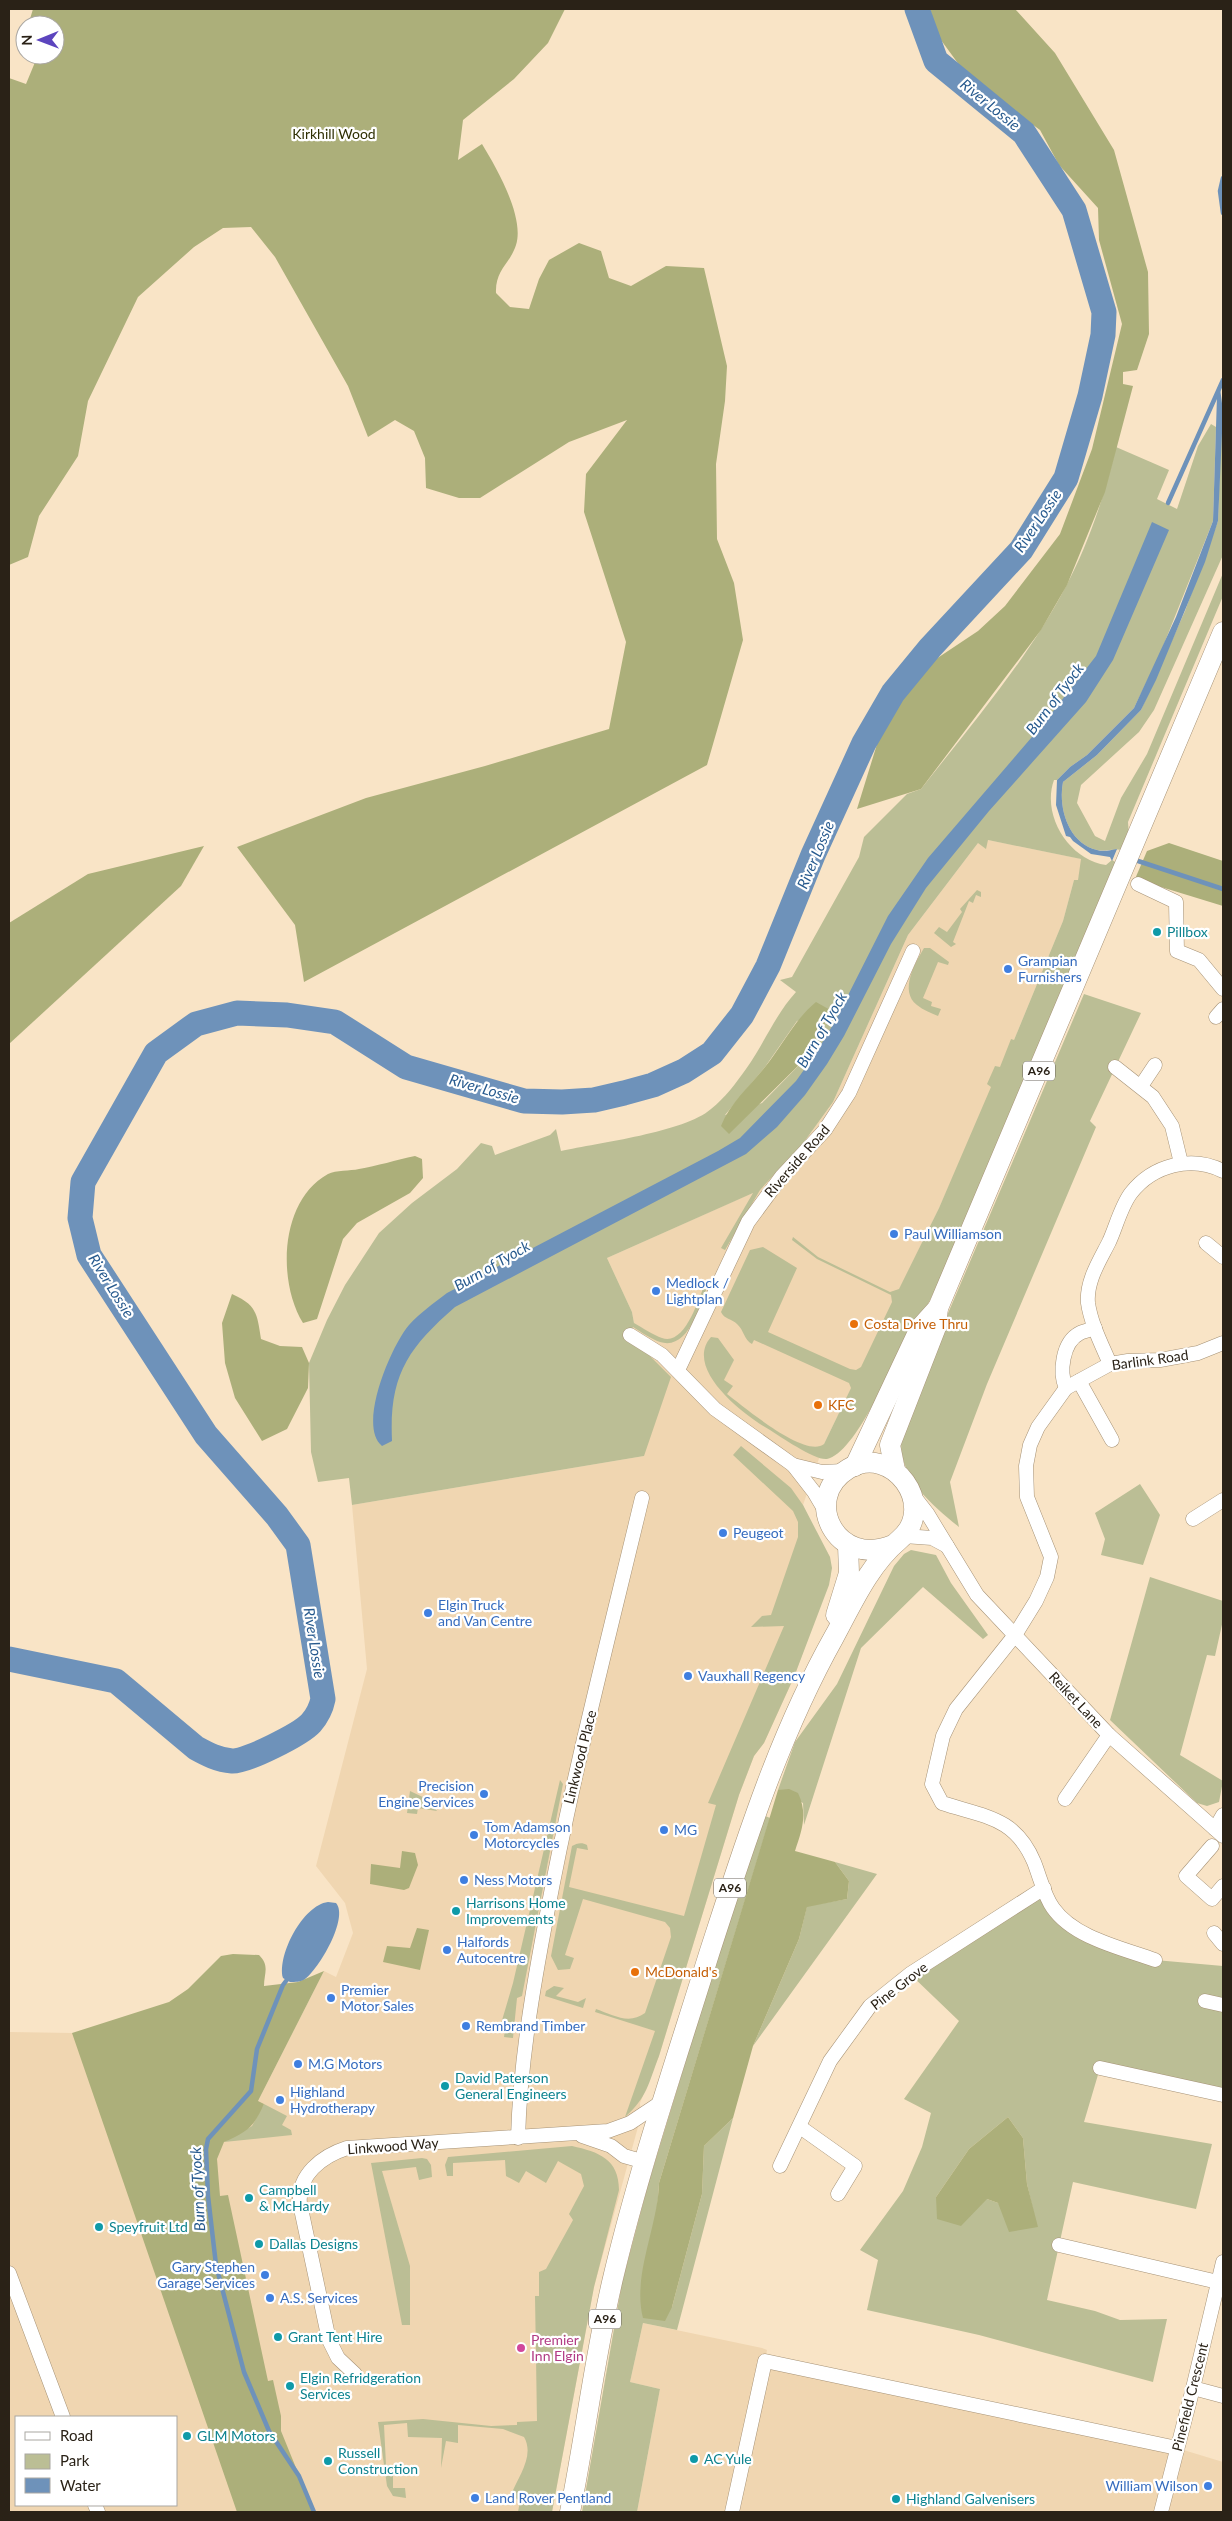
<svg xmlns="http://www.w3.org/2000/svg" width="1232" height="2521" font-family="Lato,sans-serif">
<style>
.built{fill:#f0d6b1;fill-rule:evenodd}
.green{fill:#bbbe95;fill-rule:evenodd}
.forest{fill:#acaf7a}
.water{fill:#6e92ba}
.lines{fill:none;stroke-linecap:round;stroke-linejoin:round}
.stream{stroke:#6e92ba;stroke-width:4.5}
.river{stroke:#6e92ba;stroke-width:25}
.minor-casing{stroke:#a69276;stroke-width:15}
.highway-casing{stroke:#a69276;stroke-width:21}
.minor{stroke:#fff;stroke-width:14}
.highway{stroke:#fff;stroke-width:20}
.culture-dot{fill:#0f9aa8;stroke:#fff;stroke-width:2}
.shop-dot{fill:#3f7fe0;stroke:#fff;stroke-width:2}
.food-dot{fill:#e8710a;stroke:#fff;stroke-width:2}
.hotel-dot{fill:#d1479c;stroke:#fff;stroke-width:2}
.labels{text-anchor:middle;stroke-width:4.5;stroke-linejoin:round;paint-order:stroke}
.shield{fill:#fff;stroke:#6a645d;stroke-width:1}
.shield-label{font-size:12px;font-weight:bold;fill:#2a2217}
.park-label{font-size:14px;fill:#2f3004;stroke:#fff}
.culture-label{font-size:14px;fill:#0d838f;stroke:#fff;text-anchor:start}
.shop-label{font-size:14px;fill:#366cbe;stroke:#fff;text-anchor:start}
.street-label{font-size:14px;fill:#2a2217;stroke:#fff}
.food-label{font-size:14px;fill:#c56008;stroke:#fff;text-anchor:start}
.hotel-label{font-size:14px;fill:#b23c85;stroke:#fff;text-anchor:start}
.water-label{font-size:15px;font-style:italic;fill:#275a8e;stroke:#fff}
</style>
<rect width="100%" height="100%" fill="#f9e4c6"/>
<!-- built -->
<g class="built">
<path d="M988,840L1082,859L1078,881L1074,880L1063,921L1014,1040L939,1208L824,1444L803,1505L813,1528L830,1557L831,1576L794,1677L764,1743L754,1756L739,1795L659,2056L640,2103L641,2116L594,2287L552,2512H9V2032L72,2033L258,2101L324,1971L336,1977L353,1933L345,1903L316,1866L367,1669L352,1505L644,1456L627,1340L634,1323L632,1312L607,1258L759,1190L804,1142L833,1102L908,935L978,843ZM16,2417H176V2505H16Z"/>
<path d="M643,2323L762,2348L767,2350L765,2361L1177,2448L1223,2462V2512H637L660,2389L630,2382Z"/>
</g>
<!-- green -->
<g class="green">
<path d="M1222,396L1223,397V555L1154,710L1139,732L1081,785L1077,803L1095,836L1105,841L1121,798L1147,754L1223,573V596L1128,822L1129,837L1124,851C1115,847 1107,852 1097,850C1068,843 1058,807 1063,782L1097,755L1141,710L1185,611L1218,521Z"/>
<path d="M1211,424L1216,427L1213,521L1160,654L1134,708L1087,755L1070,767L1057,780H1054C1041,816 1070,860 1106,865L1112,860L1117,863C1080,951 1044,1038 1007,1125C982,1186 957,1248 927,1306C921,1318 911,1327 905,1338C892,1365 856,1453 827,1459C816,1461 781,1437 770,1430C745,1416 683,1369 711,1337L718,1338L734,1360L724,1380L733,1386L727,1394C743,1406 805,1459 824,1444L851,1388L849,1383L754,1340L752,1344C744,1340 744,1330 737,1324C732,1319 724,1319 721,1312L750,1250L763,1247L797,1268L768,1332L850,1369L856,1370L861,1367L892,1302L891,1295L817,1259L792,1240L793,1237L818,1257L890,1292L899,1289L939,1208L991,1087L987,1084L995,1066L1000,1067L1011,1039L1014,1040L1063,921L1074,880H1078L1081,859L988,840L986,849L978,843L908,935L833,1102L804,1142L760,1190L725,1250L721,1248L753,1193L607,1258L632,1312L634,1323C643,1328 653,1335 662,1338C685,1346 698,1300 705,1284L708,1285C700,1304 689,1351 660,1342C651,1339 641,1332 633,1327L627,1340L649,1355L671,1377L644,1456L352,1505L349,1478L318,1482L311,1452L309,1363L327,1320L345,1285L379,1233L412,1203L457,1169L481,1143L492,1146L495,1155L550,1135L556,1129L561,1151C598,1143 685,1132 711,1109C725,1098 736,1083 746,1069C764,1044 775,1015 796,992L780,980L792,977L859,857L864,837L907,794L921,789C972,724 1028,659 1066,586C1089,543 1105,494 1116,447L1169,470L1157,499L1177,509L1198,446ZM832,1012L805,1059L762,1103L725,1115L765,1067L797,1021Z"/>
<path d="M977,890L981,892V897L976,895L973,903L969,901L953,942L956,944L951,947L934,933L939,927L947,932L962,912L960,909Z"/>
<path d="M924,948H930L949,962L948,965L938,962L923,998L932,1002L931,1006L941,1009L938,1016C931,1013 923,1010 917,1005C899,991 915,963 924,948Z"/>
<path d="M1084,994L1141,1013L1090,1121L1096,1127L987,1384L950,1482L959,1527C932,1505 900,1479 901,1441L923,1372Z"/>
<path d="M741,1446L791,1488L803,1505L830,1557L832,1568L829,1585L794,1677L764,1743L754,1756L739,1795L659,2056C649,2082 647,2098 625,2117L655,2031L595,2012L596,2009C613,2015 629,2025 645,2013L671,1937L670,1928L665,1922L583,1899L565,1955L574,1958L570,1969L558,1970L551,1956L572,1846C577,1843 582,1842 587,1845L588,1850L577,1848L569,1887L684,1916L716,1805L708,1803L784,1626L751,1627L762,1616L771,1615L798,1537V1522L793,1511L733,1455Z"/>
<path d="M1140,1484L1160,1515L1143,1565L1101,1555L1105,1539L1095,1513Z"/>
<path d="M911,1550L936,1555L951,1583L988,1635L983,1639L923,1587L861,1648L804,1825L803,1803L778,1790L795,1742L837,1684L894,1566L904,1554Z"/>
<path d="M1150,1577L1223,1601V1620L1215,1656L1207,1655L1180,1755L1223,1781L1219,1802L1207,1806L1197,1803L1110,1720Z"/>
<path d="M560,1780L563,1784L522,1996L517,1998L513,2038L504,2037L505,2029L500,2027L513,1983Z"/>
<path d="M410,1791L429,1800L437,1811L418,1808L417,1814L407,1813Z"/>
<path d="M761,1814L770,1818L659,2183C658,2225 643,2265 641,2307H672L702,2194L704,2146L733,2118L677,2330L643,2323L630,2382L660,2389L637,2512H582L622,2283L648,2185Z"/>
<path d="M835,1862L877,1874L753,2046L799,1939L807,1906L847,1899L849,1881Z"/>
<path d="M1044,1888L1066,1920L1155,1960L1223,1966V2095L1100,2068L1084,2122L1212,2144L1196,2209L1073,2182L1047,2300L1095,2311L1120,2320L1167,2319L1153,2382L979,2335L867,2310L878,2260L860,2250L903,2191L922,2147L931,2113L904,2099L959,2021L910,1974ZM1008,2117L1023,2138L1027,2184L1037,2227L998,2203L987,2199L936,2197L969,2149Z"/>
<path d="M554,1986L564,1988L556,1996L578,2002L586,1998L583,2008L545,1996L546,1991Z"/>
<path d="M264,2104L287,2116L282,2125L291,2130L292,2135L224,2142L252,2126Z"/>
<path d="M572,2146C599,2152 619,2159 619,2190L594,2287L552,2512H518L520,2501L511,2495C518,2477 535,2456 524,2437L503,2429L458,2425V2443L446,2441L441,2468L442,2438L408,2437L407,2423L384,2425L386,2465H393V2488H405L406,2498L393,2496L387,2486L378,2422L423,2419L491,2426L517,2425V2422L537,2421L535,2296H539V2272L546,2269L573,2220L569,2214L584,2186L581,2174L558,2161L546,2183L526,2171L519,2183L506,2176L505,2160L453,2163V2176H447L445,2165L448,2157Z"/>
<path d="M422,2158L427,2159L431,2165L432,2177L419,2180L416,2167L382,2171L410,2266V2325H402L371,2163Z"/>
</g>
<!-- forest -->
<g class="forest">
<path d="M33,9H565L548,43L514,79L463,120L458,160L482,144C496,167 525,217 516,245C510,264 495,270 496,293L510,307L529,309L539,279L549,260L579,243L601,251L609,278L631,286L666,266L704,268L727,366L725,401L716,464L717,539L734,583L743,640L707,765L304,982L295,925L237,847L366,798L485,766L609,729L626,642L584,512L586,474L627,420L569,442L480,498H459L426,488L425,458L414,431L395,420L368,437L348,386L275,257L251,227L223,228L194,247L138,297L88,401L78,456L39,516L28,557L9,565V78L26,84L38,55H55V25H36L30,19Z"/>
<path d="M930,9H1015L1055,53L1114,150L1148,272L1149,334L1137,370L1123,372V384L1133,386L1105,492L1067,585L1041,630L921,789L857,809L882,728L924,667L978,631L1005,606L1060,534L1092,449L1122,324L1099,240L1098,208L1059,165L1040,130L968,77L938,36Z"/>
<path d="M1169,843L1223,861V906L1135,879L1147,851Z"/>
<path d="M204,846L181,886L9,1044V923L88,874Z"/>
<path d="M816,1002L832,1011L805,1059L729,1134L721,1126C730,1103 750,1086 765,1067C782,1046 795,1019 816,1002Z"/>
<path d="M415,1156L422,1159L423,1178L410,1193L357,1223L343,1239L317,1319L303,1323C277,1281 280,1200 328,1174C336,1170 350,1171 359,1169C377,1166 396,1160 415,1156Z"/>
<path d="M232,1294C257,1305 257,1314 261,1339L280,1346L302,1347L309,1363L308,1388L287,1429L262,1441L235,1398L225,1363L222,1323Z"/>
<path d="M789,1789L798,1793C808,1814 802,1830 795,1851L835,1862L849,1881L847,1899L807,1907L799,1939L753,2046L733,2118L704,2146L702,2194L672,2307L665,2321L643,2318C632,2275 658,2227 659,2183L778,1790Z"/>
<path d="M402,1851L415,1853L418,1865L409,1888L404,1890L370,1884L371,1864L400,1868Z"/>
<path d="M417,1928L429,1930L420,1970L383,1962L387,1946L410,1948Z"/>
<path d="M233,1954L259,1955C270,1966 264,1973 264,1986L298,1982L324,1971L258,2101L264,2104C254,2127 247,2132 224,2142L217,2159L220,2196L228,2195L268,2381L273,2380L281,2416V2431L314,2512H237L72,2033L169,2002L188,1989L221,1956Z"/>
<path d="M1008,2117L1023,2138L1027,2184L1038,2227L1009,2232L998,2203L987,2199L961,2226L937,2219L936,2197L969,2149Z"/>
</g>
<!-- water -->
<g class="water">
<path d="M1220,388L1223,411L1218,521L1205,562L1156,680L1141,710L1097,755L1063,782C1058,807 1068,843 1097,850C1103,852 1111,850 1117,849L1112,861L1110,857L1091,854L1073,841L1070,837L1066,836L1056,805L1057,780L1070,767L1087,755L1134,708L1176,617L1213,521L1217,396Z"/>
<path d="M1152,522L1169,530L1113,660L1086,702L989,811L926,888L891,944L844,1036L827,1064L805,1095L777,1127L746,1154L455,1307C407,1349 389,1376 392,1441L382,1446C357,1426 391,1346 409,1325C420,1313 434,1303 447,1293L718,1151L740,1138L796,1081L816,1053L834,1023L888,916L928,858L1044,723L1096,656Z"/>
<path d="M328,1902L336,1903C349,1918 319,1969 305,1979C301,1982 295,1982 290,1982L283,1978C277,1955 303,1905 328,1902Z"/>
</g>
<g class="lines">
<!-- stream -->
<g class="stream">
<path d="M1223,178L1220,191L1223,213"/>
<path d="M1168,503L1223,380"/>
<path d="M1132,859L1223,889"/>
<path d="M289,1977L283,1985L257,2049L251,2091L208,2139L206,2149L208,2196L216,2265L244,2372L269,2431L299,2476L314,2512"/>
</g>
<!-- river -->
<path class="river" d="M9,1659L116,1681L196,1748C207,1754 218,1760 232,1761C246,1762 301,1734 311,1723C318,1715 321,1709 323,1699L298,1545L277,1516L206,1435L89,1255L80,1218L83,1182L156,1053L196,1024L237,1013L287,1015L335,1022L406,1067L524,1101L562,1102L594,1100L624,1093L653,1085L684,1071L712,1053L742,1015L768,966L813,855L864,743L893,693L930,648L1021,550L1066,478L1090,396L1103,335L1104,312L1074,210L1024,133L936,61L917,9"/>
<defs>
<g id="minor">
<path d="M1138,884L1176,902L1177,951L1199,960L1223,989"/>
<path d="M1216,1017L1223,1009"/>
<path d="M1115,1067L1153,1097L1172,1126L1181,1163"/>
<path d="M1141,1086L1155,1065"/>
<path d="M1206,1243L1223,1257"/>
<path d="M630,1335L662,1355L715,1409L793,1465L814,1492L827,1514"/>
<path d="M1110,1364C1102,1345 1091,1324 1088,1303C1086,1281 1100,1260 1109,1242C1116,1227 1121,1206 1131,1193C1153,1165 1191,1155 1223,1171"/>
<path d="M678,1370L748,1222L782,1176L825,1130L849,1093L913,951"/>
<path d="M1079,1381L1112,1440"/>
<path d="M1066,1388C1059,1373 1062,1342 1080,1333C1084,1331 1090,1330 1095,1328"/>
<path d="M793,1465L822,1472L844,1471"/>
<path d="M913,1495L927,1513L977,1595L1109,1735L1223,1836"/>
<path d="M1193,1519L1223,1500"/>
<path d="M904,1536L932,1538L947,1546"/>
<path d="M1065,1799L1109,1735"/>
<path d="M1215,1829L1223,1815"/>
<path d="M1212,1846L1186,1876L1212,1899L1223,1886"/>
<path d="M1214,1933L1223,1944"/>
<path d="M1155,1960C1122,1948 1074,1938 1053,1908C1044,1896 1040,1877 1034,1862C1015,1817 985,1817 942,1803L932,1784L943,1736L956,1709L1015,1635L1036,1601L1047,1577L1051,1557L1027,1497L1026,1466L1030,1445L1038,1427L1066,1388L1110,1364L1128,1361L1160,1360L1198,1353L1223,1343"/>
<path d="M1205,2001L1223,2005"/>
<path d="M1100,2068L1223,2095"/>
<path d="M800,2127L855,2166L838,2194"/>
<path d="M582,2136L611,2146L624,2156L645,2162"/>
<path d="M518,2138C520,2063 533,1987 547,1914C573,1774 609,1636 642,1498"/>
<path d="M780,2166L830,2061L870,2006L910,1974L1044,1888"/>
<path d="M1059,2245L1218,2282"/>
<path d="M9,2273L63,2417"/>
<path d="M355,2374L338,2358L329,2340L300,2204C297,2175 322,2156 347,2148L608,2131L630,2123L663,2101"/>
<path d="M1193,2388L1223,2396"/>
<path d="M95,2505L98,2512"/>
<path d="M732,2512L765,2361L1177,2448"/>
<path d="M1161,2512L1193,2388L1223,2262"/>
</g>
<g id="highway">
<path d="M855,1466L920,1328L938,1308"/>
<path d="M895,1470L890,1445L936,1327L938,1308L1223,632"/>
<path d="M836,1615L849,1573L848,1545"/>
<path d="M570,2512C586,2433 595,2352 614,2274C640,2166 676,2060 709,1954C744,1846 778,1737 834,1637C852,1604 869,1565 899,1540C939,1507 892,1442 848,1469C801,1498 836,1569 893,1545"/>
</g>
</defs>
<!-- minor casing -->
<use href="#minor" class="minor-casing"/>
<!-- highway casing -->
<use href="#highway" class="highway-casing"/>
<!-- minor -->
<use href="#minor" class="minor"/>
<!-- highway -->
<use href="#highway" class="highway"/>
</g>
<!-- markers -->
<g class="culture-dot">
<circle cx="1157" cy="932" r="5"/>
<circle cx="456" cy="1911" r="5"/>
<circle cx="445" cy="2086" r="5"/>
<circle cx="249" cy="2198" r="5"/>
<circle cx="99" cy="2227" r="5"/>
<circle cx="259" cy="2244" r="5"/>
<circle cx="278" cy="2337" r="5"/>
<circle cx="290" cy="2386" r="5"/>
<circle cx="187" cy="2436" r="5"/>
<circle cx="694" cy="2459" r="5"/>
<circle cx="328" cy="2461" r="5"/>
<circle cx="896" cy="2499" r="5"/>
</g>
<g class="shop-dot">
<circle cx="1008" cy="969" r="5"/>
<circle cx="894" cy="1234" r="5"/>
<circle cx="656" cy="1291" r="5"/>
<circle cx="723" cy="1533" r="5"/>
<circle cx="428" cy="1613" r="5"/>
<circle cx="688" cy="1676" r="5"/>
<circle cx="484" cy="1794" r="5"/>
<circle cx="664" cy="1830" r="5"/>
<circle cx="474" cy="1835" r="5"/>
<circle cx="464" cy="1880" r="5"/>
<circle cx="447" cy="1950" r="5"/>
<circle cx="331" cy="1998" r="5"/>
<circle cx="466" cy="2026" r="5"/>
<circle cx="298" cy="2064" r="5"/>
<circle cx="280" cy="2100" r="5"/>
<circle cx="265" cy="2275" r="5"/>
<circle cx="270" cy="2298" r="5"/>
<circle cx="1208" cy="2486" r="5"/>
<circle cx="475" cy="2498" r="5"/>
</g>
<g class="food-dot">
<circle cx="854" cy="1324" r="5"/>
<circle cx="818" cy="1405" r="5"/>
<circle cx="635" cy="1972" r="5"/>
</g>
<circle class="hotel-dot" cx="521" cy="2348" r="5"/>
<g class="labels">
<!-- shield labels -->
<g class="shield">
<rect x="1023" y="1061.5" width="32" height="19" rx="4"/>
<rect x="714" y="1878.5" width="32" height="19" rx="4"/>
<rect x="589" y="2309.5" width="32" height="19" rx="4"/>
</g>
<g class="shield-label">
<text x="1039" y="1075">A96</text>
<text x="730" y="1892">A96</text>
<text x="605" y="2323">A96</text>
</g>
<!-- park labels -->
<g class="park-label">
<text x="334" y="139">Kirkhill Wood</text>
</g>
<!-- culture labels -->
<g class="culture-label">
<text x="1167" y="937">Pillbox</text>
<text x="466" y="1908">Harrisons Home<tspan x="466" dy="16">Improvements</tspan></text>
<text x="455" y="2083">David Paterson<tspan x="455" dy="16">General Engineers</tspan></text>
<text x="259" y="2195">Campbell<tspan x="259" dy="16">&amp; McHardy</tspan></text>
<text x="109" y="2232">Speyfruit Ltd</text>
<text x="269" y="2249">Dallas Designs</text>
<text x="288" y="2342">Grant Tent Hire</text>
<text x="300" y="2383">Elgin Refridgeration<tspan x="300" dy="16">Services</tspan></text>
<text x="197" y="2441">GLM Motors</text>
<text x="338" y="2458">Russell<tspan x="338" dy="16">Construction</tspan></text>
<text x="704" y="2464">AC Yule</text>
<text x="906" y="2504">Highland Galvenisers</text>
</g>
<!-- shop labels -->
<g class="shop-label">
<text x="1018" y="966">Grampian<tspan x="1018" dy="16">Furnishers</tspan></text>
<text x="904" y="1239">Paul Williamson</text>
<text x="666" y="1288">Medlock /<tspan x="666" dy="16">Lightplan</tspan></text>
<text x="733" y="1538">Peugeot</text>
<text x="438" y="1610">Elgin Truck<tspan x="438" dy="16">and Van Centre</tspan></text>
<text x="698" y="1681">Vauxhall Regency</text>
<text x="474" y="1791" text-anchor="end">Precision<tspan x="474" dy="16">Engine Services</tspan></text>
<text x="484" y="1832">Tom Adamson<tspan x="484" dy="16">Motorcycles</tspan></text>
<text x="674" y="1835">MG</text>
<text x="474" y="1885">Ness Motors</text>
<text x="457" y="1947">Halfords<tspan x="457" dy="16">Autocentre</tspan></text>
<text x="341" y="1995">Premier<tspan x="341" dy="16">Motor Sales</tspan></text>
<text x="476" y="2031">Rembrand Timber</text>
<text x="308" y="2069">M.G Motors</text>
<text x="290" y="2097">Highland<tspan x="290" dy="16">Hydrotherapy</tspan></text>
<text x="255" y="2272" text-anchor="end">Gary Stephen<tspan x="255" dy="16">Garage Services</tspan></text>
<text x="280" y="2303">A.S. Services</text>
<text x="1198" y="2491" text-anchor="end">William Wilson</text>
<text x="485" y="2503">Land Rover Pentland</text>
</g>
<!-- street labels -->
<g class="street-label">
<text transform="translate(797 1161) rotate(-49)" y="5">Riverside Road</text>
<text transform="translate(1150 1360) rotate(-8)" y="5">Barlink Road</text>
<text transform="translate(1076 1700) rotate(47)" y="5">Reiket Lane</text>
<text transform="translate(580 1757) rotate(-76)" y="5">Linkwood Place</text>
<text transform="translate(899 1986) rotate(-38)" y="5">Pine Grove</text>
<text transform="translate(393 2146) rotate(-4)" y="5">Linkwood Way</text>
<text transform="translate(1190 2397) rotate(-76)" y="5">Pinefield Crescent</text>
</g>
<!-- food labels -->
<g class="food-label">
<text x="864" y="1329">Costa Drive Thru</text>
<text x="828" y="1410">KFC</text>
<text x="645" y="1977">McDonald's</text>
</g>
<!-- hotel labels -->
<g class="hotel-label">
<text x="531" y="2345">Premier<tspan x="531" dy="16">Inn Elgin</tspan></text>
</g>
<!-- water labels -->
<g class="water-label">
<text transform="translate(990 105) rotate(39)" y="5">River Lossie</text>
<text transform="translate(1038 521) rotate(-56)" y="5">River Lossie</text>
<text transform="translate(1055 699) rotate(-53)" y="5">Burn of Tyock</text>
<text transform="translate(816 855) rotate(-67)" y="5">River Lossie</text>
<text transform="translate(822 1030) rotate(-60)" y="5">Burn of Tyock</text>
<text transform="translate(484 1089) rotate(16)" y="5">River Lossie</text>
<text transform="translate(492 1266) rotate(-30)" y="5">Burn of Tyock</text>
<text transform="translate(111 1286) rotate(58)" y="5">River Lossie</text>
<text transform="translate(314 1643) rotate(81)" y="5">River Lossie</text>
<text transform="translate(198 2189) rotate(-93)" y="5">Burn of Tyock</text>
</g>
</g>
<!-- border -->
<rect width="1232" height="2521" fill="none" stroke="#2a2217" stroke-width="20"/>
<!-- legend -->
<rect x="15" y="2416" width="162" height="90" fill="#ffffff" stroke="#aaa7a2"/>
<rect x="25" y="2432" width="25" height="8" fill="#ffffff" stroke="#aaa7a2"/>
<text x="60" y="2441" font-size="15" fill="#2a2217">Road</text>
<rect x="25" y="2454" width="25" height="15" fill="#bbbe95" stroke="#aaa7a2"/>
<text x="60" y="2466" font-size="15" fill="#2a2217">Park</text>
<rect x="25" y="2478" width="25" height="15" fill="#6e92ba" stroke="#aaa7a2"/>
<text x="60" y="2491" font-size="15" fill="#2a2217">Water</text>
<!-- north arrow -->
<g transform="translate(40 40) rotate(269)"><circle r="24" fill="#ffffff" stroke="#aaa7a2"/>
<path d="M0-4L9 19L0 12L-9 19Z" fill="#5c45be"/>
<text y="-8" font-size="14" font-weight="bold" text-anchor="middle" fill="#2a2217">N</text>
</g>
</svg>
